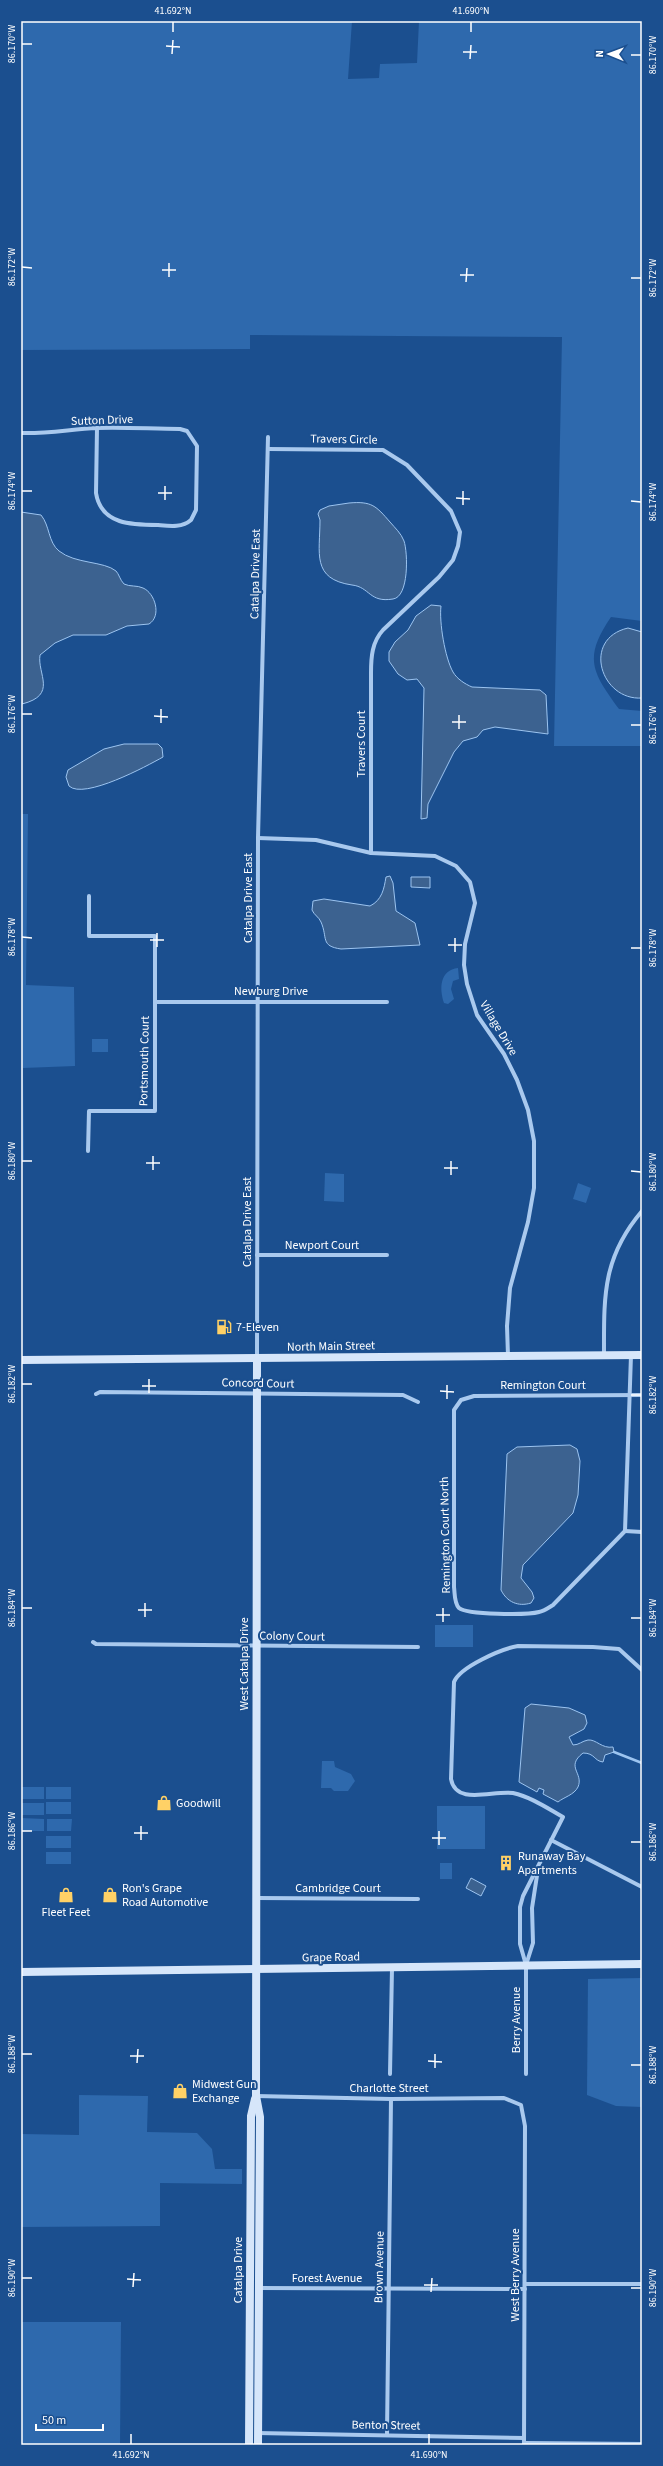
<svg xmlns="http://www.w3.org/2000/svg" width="663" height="2466" font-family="'Source Sans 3',sans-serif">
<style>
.green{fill:#2e69ad}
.water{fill:#3c6290;stroke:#9cc4f0}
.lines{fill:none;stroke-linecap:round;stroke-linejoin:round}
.stream{stroke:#9cc4f0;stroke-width:2.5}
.street{stroke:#a9c9ee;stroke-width:4}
.secondary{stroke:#d6e6fa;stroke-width:8}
.ticks{fill:none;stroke:#fff;stroke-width:1.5}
.labels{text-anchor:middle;stroke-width:4;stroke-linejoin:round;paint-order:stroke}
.street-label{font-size:12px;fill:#fff;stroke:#1b4f8f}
.poi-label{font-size:12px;fill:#fff;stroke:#1b4f8f;text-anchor:start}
.neatline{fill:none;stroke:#fff;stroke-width:1.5}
.ticks-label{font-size:10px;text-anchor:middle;fill:#fff}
</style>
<rect width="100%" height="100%" fill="#1b4f8f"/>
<!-- green -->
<g class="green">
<path d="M21,21H352L348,79L379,78L380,64L417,63L419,21H642V621L611,617C583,658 592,672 619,709L642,711V746H554L562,337L250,335V349L21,350Z"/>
<path d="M21,814H28L26,985L74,987L75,1066L23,1068L24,1160H21Z"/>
<path d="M458,968L459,979L453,981L451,989L454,999L448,1004L444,1003C439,988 440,970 458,968Z"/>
<rect x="92" y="1039" width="16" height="13"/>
<path d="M325,1173L344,1174V1202L324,1201Z"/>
<path d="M578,1183L591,1188L586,1203L573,1199Z"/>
<rect x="435" y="1625" width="38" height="22"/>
<path d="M322,1761H334L335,1767L351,1774L355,1781L348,1791H334L331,1788H321Z"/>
<rect x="21" y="1787" width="23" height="12"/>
<rect x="46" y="1787" width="25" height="12"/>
<rect x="46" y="1802" width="25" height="12"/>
<rect x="21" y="1803" width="23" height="12"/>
<rect x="437" y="1806" width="48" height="43"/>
<path d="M21,1818L44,1819V1831H21Z"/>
<path d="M47,1819H72L71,1831H47Z"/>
<rect x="46" y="1836" width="25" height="12"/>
<rect x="46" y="1852" width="25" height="12"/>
<rect x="440" y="1863" width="12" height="16"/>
<path d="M642,1978V2107L616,2106L587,2095L588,1979Z"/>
<path d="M79,2095L148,2096L147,2132L197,2133L212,2149L215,2169H242V2184L160,2183V2226L21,2227V2134L79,2135Z"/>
<path d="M21,2322H121L120,2445H21Z"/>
</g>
<!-- water -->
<g class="water">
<path d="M349,503C372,501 376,506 390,522C395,528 401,533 404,541C408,553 409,597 393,599C369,603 370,587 352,585C311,579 320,553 320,520L318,514L320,510L329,506Z"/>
<path d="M21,512L41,515C50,526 48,542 59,551C75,564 104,561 116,571C119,574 120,580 124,584C130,587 137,585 143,588C155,593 162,616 149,624L127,626L106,635H73L55,643L40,655C37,674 58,695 22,704Z"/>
<path d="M431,605L441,606C439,622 445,658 453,672C457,679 465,684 472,687L540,690L546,695L548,734L495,727L483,730L477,737L463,741L454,752L428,804L427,818L421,819L424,688L417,679L407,680L398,674L389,661V652L395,642L408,630L416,616Z"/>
<path d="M628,628L642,632V698C601,701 581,639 628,628Z"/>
<path d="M124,744H158L162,748L163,757C147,766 84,800 69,786L66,777L68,770L104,749Z"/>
<path d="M390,876L393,883L396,911L415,923L420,945L341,949C320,946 328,938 321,922C319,917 314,915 312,910L313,901L324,899L370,906C382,900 384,889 386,877Z"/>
<path d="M430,877V888L411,887V877Z"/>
<path d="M570,1445L577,1449L580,1461L578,1495L573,1513L523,1565L521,1578L532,1592L534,1598L531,1603C518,1607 507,1602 501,1590L507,1454L517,1447Z"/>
<path d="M531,1704L569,1708L585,1715L587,1723L584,1729L569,1737L573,1745C579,1745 582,1741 588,1740C596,1739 602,1749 613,1747L614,1752L605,1755L603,1762C594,1761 595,1753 583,1753C565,1767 584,1773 578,1787C574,1795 564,1797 558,1802L543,1794L544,1790L539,1788L537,1792L519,1782L525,1708Z"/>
<path d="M471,1878L486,1886L481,1896L466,1888Z"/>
</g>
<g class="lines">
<!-- stream -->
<path class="stream" d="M614,1752L642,1763"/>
<!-- street -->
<g class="street">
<path d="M21,433C47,434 72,429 97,428C125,427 153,429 180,429L187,431L197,446L196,510L191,520C182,528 169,526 158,525C133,525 101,525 96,493L97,428"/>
<path d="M268,449L383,450L407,465L451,511L460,532L458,546L453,560L439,577L383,630C372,642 371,657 371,673V853"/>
<path d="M258,838L316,840L371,853L435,856L456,866L470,882L475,903L465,944L464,965L467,984L477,1015L504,1054L517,1080L528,1110L534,1141V1188L528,1222L510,1288L507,1326L508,1356"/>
<path d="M155,1002H387"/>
<path d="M88,1151L89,1111H155V936H89V896"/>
<path d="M257,1255H387"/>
<path d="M604,1355C604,1297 602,1258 642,1211"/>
<path d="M257,1358L258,838L268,437"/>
<path d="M96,1394L100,1392L403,1395L418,1402"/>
<path d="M625,1531L553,1605C548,1608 544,1611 539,1612C528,1615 467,1615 459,1608C454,1603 455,1594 454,1587V1410L461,1400L474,1396L642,1395"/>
<path d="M625,1531L631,1355"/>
<path d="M625,1531L642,1532"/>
<path d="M93,1642L96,1644L418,1647"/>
<path d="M551,1840L642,1887"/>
<path d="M257,1898L418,1899"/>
<path d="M526,1965L533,1943L532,1908L538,1869"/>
<path d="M390,2074L392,1968"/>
<path d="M526,2074V1965L520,1944V1907L523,1896L563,1817C547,1808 531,1797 513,1793C493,1790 456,1806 451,1779L454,1682C460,1667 501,1649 518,1646L593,1647L619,1649L642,1670"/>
<path d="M256,2096L391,2099L504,2098L521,2105L525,2126L524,2445"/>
<path d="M525,2284H642"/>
<path d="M258,2288L525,2289"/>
<path d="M257,2433L524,2438"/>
<path d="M387,2435L391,2099"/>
<path d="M524,2443L642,2444"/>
</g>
<!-- secondary -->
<g class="secondary">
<path d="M257,1359L256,2096L260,2117L258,2445"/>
<path d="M21,1360L642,1355"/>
<path d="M21,1972L642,1964"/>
<path d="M249,2445L251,2116L255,2099"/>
</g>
</g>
<!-- ticks -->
<path class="ticks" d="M173,32V22M471,32V22M22,44H32M166,46L180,47M463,52H477M172,54L173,40M631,55H641M470,59L471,45M22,267L32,268M162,270H176M460,275H474M169,277V263M631,278H641M466,282L467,268M22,491H32M158,493H172M456,498L470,499M165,500V486M631,501L641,502M463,505V491M22,714H32M154,716L168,717M452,722H466M161,723V709M631,725H641M459,729V715M22,937L32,938M150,940H164M448,945H462M157,947V933M631,948H641M455,952V938M22,1161H32M146,1163H160M444,1168H458M153,1170V1156M631,1171L641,1172M451,1175V1161M22,1384H32M142,1386H156M440,1391L454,1392M149,1393V1379M631,1395H641M447,1399V1385M22,1608H32M138,1610H152M436,1615H450M145,1617V1603M631,1618H641M443,1622V1608M22,1831H32M134,1833H148M432,1838H446M141,1840V1826M631,1842H641M439,1845V1831M22,2054H32M130,2056H144M428,2061L442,2062M137,2063L138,2049M631,2065H641M435,2068V2054M22,2278H32M127,2279L141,2280M424,2285H438M133,2287L134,2273M631,2288H641M431,2292L432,2278M131,2444V2434M429,2444V2434"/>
<!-- icons -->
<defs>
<symbol id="fuel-bare" viewBox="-9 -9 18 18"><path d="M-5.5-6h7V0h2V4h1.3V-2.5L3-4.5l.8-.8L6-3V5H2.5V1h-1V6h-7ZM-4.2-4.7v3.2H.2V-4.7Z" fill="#ffd166" stroke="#1b4f8f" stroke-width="2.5" paint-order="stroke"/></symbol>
<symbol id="shop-bare" viewBox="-9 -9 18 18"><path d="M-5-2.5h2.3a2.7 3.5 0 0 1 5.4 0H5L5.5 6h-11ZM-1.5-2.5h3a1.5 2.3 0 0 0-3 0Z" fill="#ffd166" stroke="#1b4f8f" stroke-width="2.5" paint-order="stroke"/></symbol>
<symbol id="building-bare" viewBox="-9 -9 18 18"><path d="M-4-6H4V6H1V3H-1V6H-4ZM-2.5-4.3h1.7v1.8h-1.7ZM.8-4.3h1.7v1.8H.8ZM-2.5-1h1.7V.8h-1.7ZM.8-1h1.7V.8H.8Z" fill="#ffd166" stroke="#1b4f8f" stroke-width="2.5" paint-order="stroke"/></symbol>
</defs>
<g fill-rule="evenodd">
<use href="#fuel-bare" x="213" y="1316" width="22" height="22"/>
<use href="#shop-bare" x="153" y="1792" width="22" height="22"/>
<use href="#building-bare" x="495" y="1852" width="22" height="22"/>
<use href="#shop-bare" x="55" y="1884" width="22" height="22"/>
<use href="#shop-bare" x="99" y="1884" width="22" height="22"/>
<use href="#shop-bare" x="169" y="2080" width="22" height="22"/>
</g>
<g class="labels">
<!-- street labels -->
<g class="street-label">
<text transform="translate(102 420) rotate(-2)" y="4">Sutton Drive</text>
<text transform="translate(344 439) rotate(1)" y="4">Travers Circle</text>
<text transform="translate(255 574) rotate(-89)" y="4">Catalpa Drive East</text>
<text transform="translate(361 744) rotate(-90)" y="4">Travers Court</text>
<text transform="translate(248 898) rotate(-90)" y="4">Catalpa Drive East</text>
<text x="271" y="995">Newburg Drive</text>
<text transform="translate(499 1028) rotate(59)" y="4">Village Drive</text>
<text transform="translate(144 1061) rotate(-89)" y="4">Portsmouth Court</text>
<text transform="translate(247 1222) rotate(-90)" y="4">Catalpa Drive East</text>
<text x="322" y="1249">Newport Court</text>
<text transform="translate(331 1346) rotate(-1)" y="4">North Main Street</text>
<text transform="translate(258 1383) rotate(1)" y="4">Concord Court</text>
<text x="543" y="1389">Remington Court</text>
<text transform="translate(445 1535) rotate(-91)" y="4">Remington Court North</text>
<text transform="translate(292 1636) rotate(1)" y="4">Colony Court</text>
<text transform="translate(244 1664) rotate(-90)" y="4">West Catalpa Drive</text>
<text x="338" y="1892">Cambridge Court</text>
<text transform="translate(331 1957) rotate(-1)" y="4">Grape Road</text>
<text transform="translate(516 2020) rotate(-90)" y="4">Berry Avenue</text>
<text x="389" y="2092">Charlotte Street</text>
<text transform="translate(379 2267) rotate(-89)" y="4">Brown Avenue</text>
<text transform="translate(238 2270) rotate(-90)" y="4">Catalpa Drive</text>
<text transform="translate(515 2275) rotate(-90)" y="4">West Berry Avenue</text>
<text x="327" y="2282">Forest Avenue</text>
<text transform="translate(386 2425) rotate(1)" y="4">Benton Street</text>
</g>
<!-- poi labels -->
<g class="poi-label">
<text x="236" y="1331">7-Eleven</text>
<text x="176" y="1807">Goodwill</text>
<text x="518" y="1860">Runaway Bay<tspan x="518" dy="14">Apartments</tspan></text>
<text x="122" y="1892">Ron's Grape<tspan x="122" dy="14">Road Automotive</tspan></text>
<text x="66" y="1916" text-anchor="middle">Fleet Feet</text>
<text x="192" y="2088">Midwest Gun<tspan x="192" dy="14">Exchange</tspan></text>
</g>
</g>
<!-- border -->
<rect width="663" height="2466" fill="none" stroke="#1b4f8f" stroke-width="44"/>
<!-- north arrow -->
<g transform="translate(609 54) rotate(271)" stroke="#1b4f8f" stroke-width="3" paint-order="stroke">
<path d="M0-3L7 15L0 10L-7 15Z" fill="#ffffff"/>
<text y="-6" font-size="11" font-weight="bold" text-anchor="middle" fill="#ffffff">N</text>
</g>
<!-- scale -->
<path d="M36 2424v6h67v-6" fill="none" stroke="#ffffff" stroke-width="2"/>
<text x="42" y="2424" font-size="12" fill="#ffffff" stroke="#1b4f8f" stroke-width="3" paint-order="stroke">50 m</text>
<rect x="22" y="22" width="619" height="2422" class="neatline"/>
<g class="ticks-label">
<text x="173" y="14">41.692°N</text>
<text x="471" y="14">41.690°N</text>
<text transform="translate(11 44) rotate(-90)" y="4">86.170°W</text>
<text transform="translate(652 55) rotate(-90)" y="4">86.170°W</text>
<text transform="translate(11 267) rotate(-90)" y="4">86.172°W</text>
<text transform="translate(652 278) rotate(-90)" y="4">86.172°W</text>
<text transform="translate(11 491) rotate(-90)" y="4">86.174°W</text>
<text transform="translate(652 502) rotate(-90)" y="4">86.174°W</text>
<text transform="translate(11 714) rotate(-90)" y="4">86.176°W</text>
<text transform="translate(652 725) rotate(-90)" y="4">86.176°W</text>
<text transform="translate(11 937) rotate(-90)" y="4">86.178°W</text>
<text transform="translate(652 948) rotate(-90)" y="4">86.178°W</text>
<text transform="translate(11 1161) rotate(-90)" y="4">86.180°W</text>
<text transform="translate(652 1172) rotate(-90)" y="4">86.180°W</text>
<text transform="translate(11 1384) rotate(-90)" y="4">86.182°W</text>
<text transform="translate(652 1395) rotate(-90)" y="4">86.182°W</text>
<text transform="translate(11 1608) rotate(-90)" y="4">86.184°W</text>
<text transform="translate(652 1618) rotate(-90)" y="4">86.184°W</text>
<text transform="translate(11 1831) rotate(-90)" y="4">86.186°W</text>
<text transform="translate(652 1842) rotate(-90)" y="4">86.186°W</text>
<text transform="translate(11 2054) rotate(-90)" y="4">86.188°W</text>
<text transform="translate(652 2065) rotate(-90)" y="4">86.188°W</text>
<text transform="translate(11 2278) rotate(-90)" y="4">86.190°W</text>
<text transform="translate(652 2288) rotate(-90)" y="4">86.190°W</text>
<text x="131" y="2458">41.692°N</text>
<text x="429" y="2458">41.690°N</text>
</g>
</svg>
